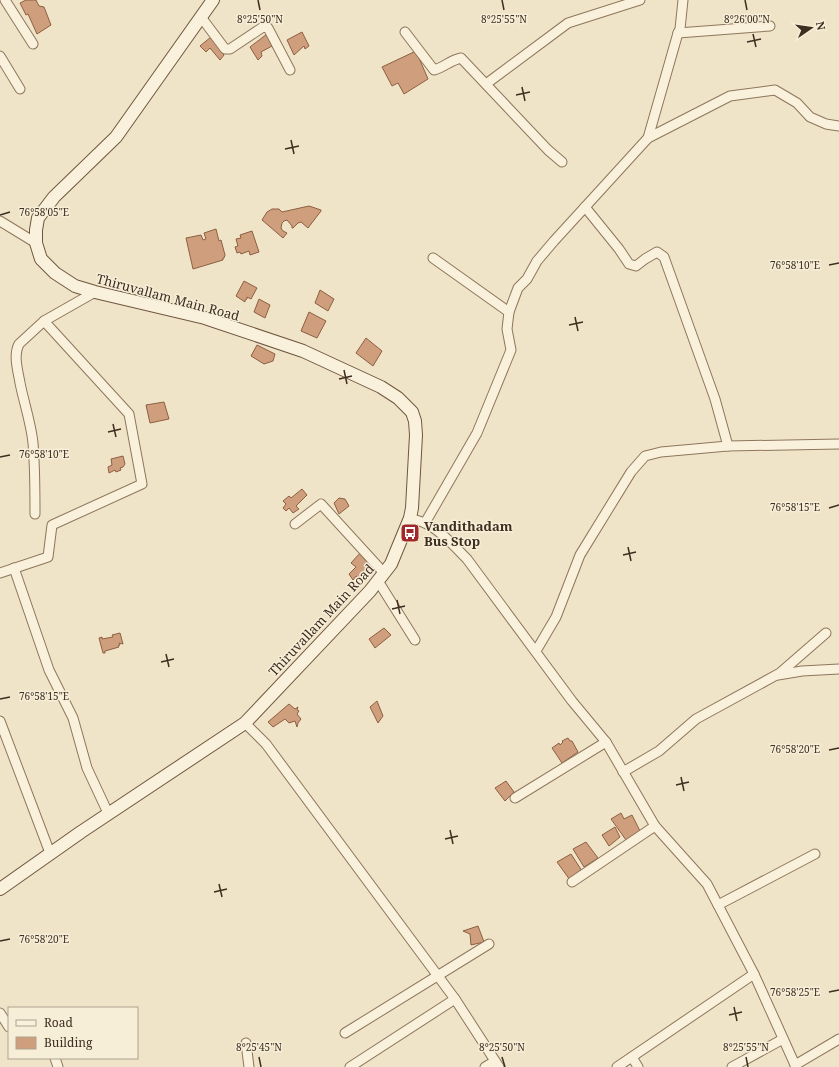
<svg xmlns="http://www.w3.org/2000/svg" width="839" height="1067" font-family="'Noto Serif',serif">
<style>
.building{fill:#cf9f7d;stroke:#8d5f41}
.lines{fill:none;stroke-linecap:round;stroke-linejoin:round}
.minor-casing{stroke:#8d765c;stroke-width:11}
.secondary-casing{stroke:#6f573f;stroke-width:14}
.minor{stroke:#faf1dc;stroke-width:9}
.secondary{stroke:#faf1dc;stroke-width:12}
.ticks{fill:none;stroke:#3d2e20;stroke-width:1.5}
.labels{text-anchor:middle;stroke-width:3;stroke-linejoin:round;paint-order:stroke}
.street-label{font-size:13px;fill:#3d2e20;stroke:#f7eed8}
.poi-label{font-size:13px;font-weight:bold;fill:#3d2e20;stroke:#f7eed8;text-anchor:start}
.ticks-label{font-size:10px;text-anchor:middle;fill:#3d2e20;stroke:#f7eed8;stroke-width:3;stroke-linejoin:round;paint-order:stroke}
</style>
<rect width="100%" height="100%" fill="#f0e4c8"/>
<!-- building -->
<g class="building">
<path d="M26,0H36L39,6L44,7L51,25L37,34L28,14L26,15L20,3Z"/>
<path d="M302,32L309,46L305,49L304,46L294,55L287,40Z"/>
<path d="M267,34L272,46L261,52L262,56L258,60L250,47Z"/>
<path d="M211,37L224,55L220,60L210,48L206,52L200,46Z"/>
<path d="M416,51L428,79L404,94L398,83L392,86L382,67Z"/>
<path d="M309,206L321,210V211L308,228L301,222L298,223L293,228H292V226L287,220L284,221L282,223L281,228L283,231L287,233L283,238L262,220L267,212L272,209H279L282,212Z"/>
<path d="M216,229L219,241L221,240L225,255L224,258H223V260L193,269L186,238L201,235L203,240L206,239L204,233Z"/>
<path d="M252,231L259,252L250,255L249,251L241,254L240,252L237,253L235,247L238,246L236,239L241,238L240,235Z"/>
<path d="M244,281L257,288L251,299L247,297V299L245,300V302L236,296Z"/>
<path d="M320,290L334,299L328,311L315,303Z"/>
<path d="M259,299L270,305L265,318L254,312Z"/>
<path d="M309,312L326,321L317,338L301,331Z"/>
<path d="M366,338L382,351L373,366L356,353Z"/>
<path d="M257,345L275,354L273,361L264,364L251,356Z"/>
<path d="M164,402L169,419L150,423L146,405Z"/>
<path d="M123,456L125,464L123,467L120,468L121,470L116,472L115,470L109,473L108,467L112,465L111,459Z"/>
<path d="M302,489L307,495L296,506L299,509L293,513L289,508L286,511L283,508L286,504L283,501L289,496L291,498Z"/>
<path d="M339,498L345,499L349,506L339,514L334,503Z"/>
<path d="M361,552L374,564L361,580L356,576L353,580L349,574L356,567L351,563Z"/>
<path d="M384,628L391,635L375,648L369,639Z"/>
<path d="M120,633L123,644L119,643L120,645L118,646L119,647L105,651V653H103L99,638L102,637V639L113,637L112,635Z"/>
<path d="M377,701L383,716L378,723L370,707Z"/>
<path d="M289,704L295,709L298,707L297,710L299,711L297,714L301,719L298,723L297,727L295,721L289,723L285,719L273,727L268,722Z"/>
<path d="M568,738L570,741H572L578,752L562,763L552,748L559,743L560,745L563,742L562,741Z"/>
<path d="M506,781L514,792L505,801L495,788Z"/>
<path d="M621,813L624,819L632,815L640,831L626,840L611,819Z"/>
<path d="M615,827L620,837L609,846L602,835Z"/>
<path d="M586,842L598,858L584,867L573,849Z"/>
<path d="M571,854L582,871L570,880L557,862Z"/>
<path d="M478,926L484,942L471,945L470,934L463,931Z"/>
</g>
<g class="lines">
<defs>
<g id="minor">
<path d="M5,0L33,44"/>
<path d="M201,17L225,49H230L263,27L268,28L290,70"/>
<path d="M405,32L434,70C444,67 451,60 461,58L548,150L562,162"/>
<path d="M678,33L770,26"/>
<path d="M0,56L20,89"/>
<path d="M486,84L568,23L640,0"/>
<path d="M648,138L678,33L680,29L683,0"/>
<path d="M585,207L619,249L629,264L636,266L645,259L657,252L664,257L715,399L728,446"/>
<path d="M0,221L36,243"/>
<path d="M433,258L509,312"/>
<path d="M35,514C35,491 35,467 33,443C31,423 24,403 20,383C18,371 13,355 19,344L44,321L95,292"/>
<path d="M410,518C415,520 420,521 425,523C440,530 455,547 467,559L572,701L606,742L655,826L707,884L754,974L796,1067"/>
<path d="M425,523L477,433L511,350L507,329L509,312L518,288L527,279L537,261L554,241L648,138L730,96L775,90L797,103L810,117L826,124L839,126"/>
<path d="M295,524L321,504L384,573"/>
<path d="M14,568L49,670L73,718L87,768L108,813"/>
<path d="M0,573L48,557L52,525L142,484L129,414L44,321"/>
<path d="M378,581L415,640"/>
<path d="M536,651L556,617L580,555L631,472L645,456L661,452L728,446L839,444"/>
<path d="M778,675L802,671L839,669"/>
<path d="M0,721L50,853"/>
<path d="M245,723L266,744L455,999L499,1067"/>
<path d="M623,772L659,751L696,719L780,673L826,633"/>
<path d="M515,798L606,742"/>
<path d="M572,882L655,826"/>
<path d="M718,905L815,854"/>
<path d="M0,1013L9,1027"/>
<path d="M345,1033L489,944"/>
<path d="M246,1043L249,1067"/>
<path d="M632,1057L638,1067"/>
<path d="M55,1058L58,1067"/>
<path d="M795,1065L839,1039"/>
<path d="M350,1067L455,999"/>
<path d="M485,1067L495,1061"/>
<path d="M617,1067L754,974"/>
<path d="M732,1067L783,1039"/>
</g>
<path id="secondary" d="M0,889L81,832L245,723L370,591L391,564L410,518L412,508L416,435L415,421L412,412L398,398L381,387L303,351L205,318L95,292L75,286L55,273L41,259L36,243V230L38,218L54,197L116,137L213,0"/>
</defs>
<!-- minor casing -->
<use href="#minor" class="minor-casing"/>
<!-- secondary casing -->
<use href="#secondary" class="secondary-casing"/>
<!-- minor -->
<use href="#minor" class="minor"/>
<!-- secondary -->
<use href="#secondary" class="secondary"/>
</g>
<!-- ticks -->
<path class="ticks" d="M258,0L260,10M502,0L504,10M745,0L747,10M753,34L756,47M747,42L761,39M522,87L525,101M516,95L530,92M291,140L294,154M285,149L299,146M0,215L10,212M829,265L839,263M575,317L578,331M569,325L583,322M344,370L347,384M339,379L352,376M113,424L116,437M108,432L121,429M0,457L10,455M829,508L839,505M628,547L631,561M623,555L636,552M397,600L400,614M392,609L405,606M166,654L169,667M161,662L174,659M0,699L10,697M829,750L839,748M681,777L684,791M676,785L689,782M450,830L453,844M445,839L458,836M219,884L222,897M214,892L227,889M0,941L10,939M829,992L839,990M734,1007L737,1021M729,1015L742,1012M259,1057L261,1067M502,1057L505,1067M746,1057L748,1067"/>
<!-- icons -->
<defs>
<symbol id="bus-square" viewBox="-11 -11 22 22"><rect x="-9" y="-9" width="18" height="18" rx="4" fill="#9e2a2b" stroke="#f7eed8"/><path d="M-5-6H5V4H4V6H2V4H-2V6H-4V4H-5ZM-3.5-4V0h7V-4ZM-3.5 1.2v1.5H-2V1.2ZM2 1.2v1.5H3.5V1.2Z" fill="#fff"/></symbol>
</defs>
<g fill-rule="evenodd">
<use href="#bus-square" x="399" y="522" width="22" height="22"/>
</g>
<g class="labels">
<!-- street labels -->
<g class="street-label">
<text transform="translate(168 297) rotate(15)" y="5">Thiruvallam Main Road</text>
<text transform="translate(321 620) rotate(-47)" y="5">Thiruvallam Main Road</text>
</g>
<!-- poi labels -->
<g class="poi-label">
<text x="424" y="531">Vandithadam<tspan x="424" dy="15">Bus Stop</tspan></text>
</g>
</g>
<g class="ticks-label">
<text x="260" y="23">8°25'50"N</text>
<text x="504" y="23">8°25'55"N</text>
<text x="747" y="23">8°26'00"N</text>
<text x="44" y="216">76°58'05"E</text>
<text x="795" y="269">76°58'10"E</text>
<text x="44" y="458">76°58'10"E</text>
<text x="795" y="511">76°58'15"E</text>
<text x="44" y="700">76°58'15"E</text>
<text x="795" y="753">76°58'20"E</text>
<text x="44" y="943">76°58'20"E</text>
<text x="795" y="996">76°58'25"E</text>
<text x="259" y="1051">8°25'45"N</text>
<text x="502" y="1051">8°25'50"N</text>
<text x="746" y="1051">8°25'55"N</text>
</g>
<!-- legend -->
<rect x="8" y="1007" width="130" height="52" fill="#f7eed8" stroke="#ada18e"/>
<rect x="16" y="1020" width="20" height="6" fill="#faf1dc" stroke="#ada18e"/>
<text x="44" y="1027" font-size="12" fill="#3d2e20">Road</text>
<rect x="16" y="1037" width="20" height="12" fill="#cf9f7d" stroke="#ada18e"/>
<text x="44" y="1047" font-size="12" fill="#3d2e20">Building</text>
<!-- north arrow -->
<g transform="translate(811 28) rotate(77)" stroke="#f7eed8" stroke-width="3" paint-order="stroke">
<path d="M0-3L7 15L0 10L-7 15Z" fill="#3d2e20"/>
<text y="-6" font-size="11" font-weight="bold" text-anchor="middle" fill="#3d2e20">N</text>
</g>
</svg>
